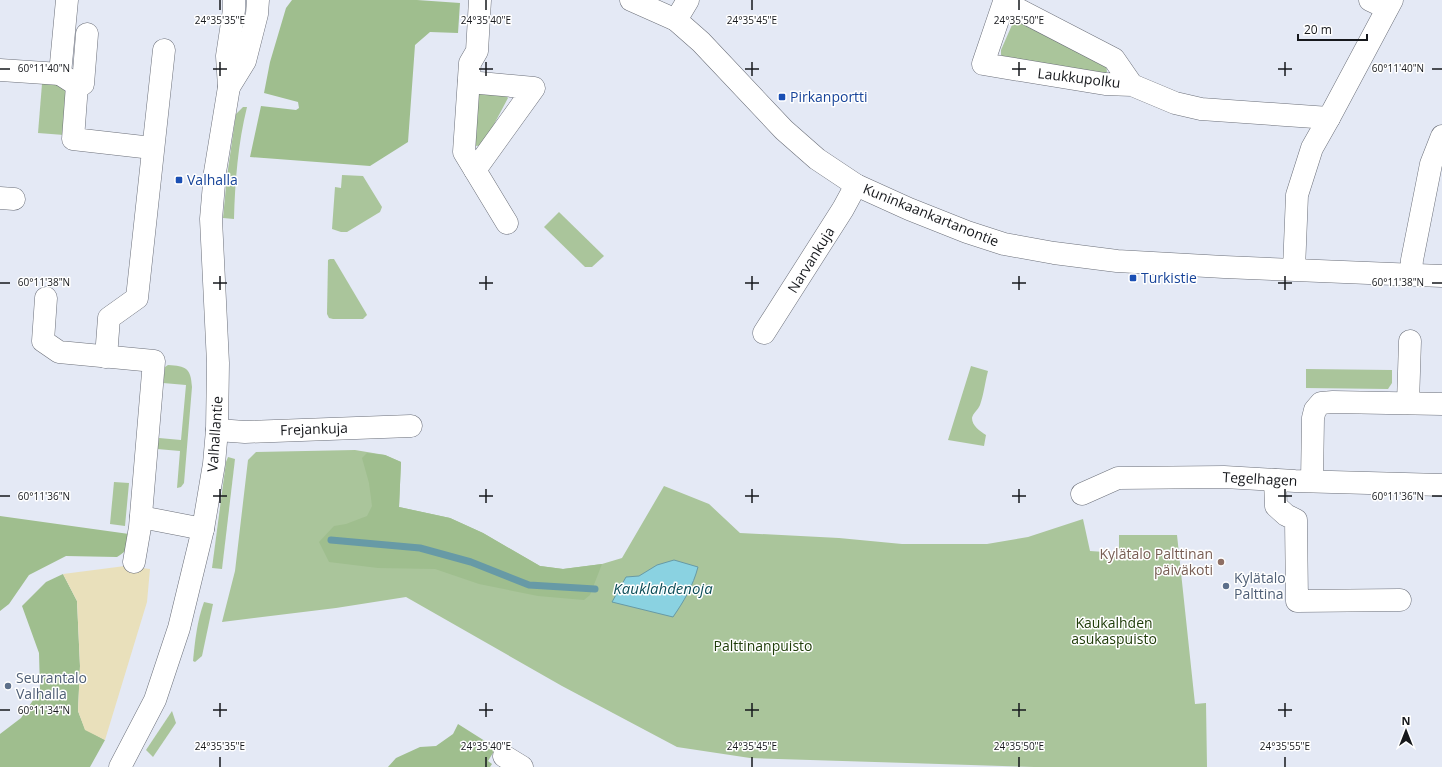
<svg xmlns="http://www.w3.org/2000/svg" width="1442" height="767" font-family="'Open Sans',sans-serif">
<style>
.green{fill:#aac59b}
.forest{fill:#9fbe8e}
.sand{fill:#e9e0bb}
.water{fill:#8ad2e1;stroke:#679aa6}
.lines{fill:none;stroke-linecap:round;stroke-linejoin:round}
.stream{stroke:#679aa6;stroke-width:7}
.minor-casing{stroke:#6b6f79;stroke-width:23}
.minor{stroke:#fff;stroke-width:22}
.ticks{fill:none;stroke:#16181c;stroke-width:1.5}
.transit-dot{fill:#1a4fb4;stroke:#fff;stroke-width:1.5}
.education-dot{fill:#8d6e63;stroke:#fff;stroke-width:1.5}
.service-dot{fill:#5c6f8a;stroke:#fff;stroke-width:1.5}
.labels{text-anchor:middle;stroke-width:3;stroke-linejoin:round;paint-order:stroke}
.street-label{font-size:14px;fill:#16181c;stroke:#fff}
.transit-label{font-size:14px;fill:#164399;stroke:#fff;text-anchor:start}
.education-label{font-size:14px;fill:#785e54;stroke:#fff;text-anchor:end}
.service-label{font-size:14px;fill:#4e5e75;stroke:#fff;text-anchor:start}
.park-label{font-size:14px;fill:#203d0a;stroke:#fff}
.water-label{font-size:15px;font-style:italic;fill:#0e4e59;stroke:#fff}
.ticks-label{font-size:10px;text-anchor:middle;fill:#16181c;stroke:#fff;stroke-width:3;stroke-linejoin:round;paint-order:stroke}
</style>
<rect width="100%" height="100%" fill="#e4e9f5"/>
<!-- green -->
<g class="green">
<path d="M1015,18L1106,64L1107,72L1101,75L1006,59L1001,55V50Z"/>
<path d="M42,84H61L67,91L64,135L38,133Z"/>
<path d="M473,93L506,95L508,98L483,145L469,147Z"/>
<path d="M243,107H247C238,143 235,182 234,219L223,218L227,176L236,114Z"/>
<path d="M342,175L363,176L382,207L380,212L347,232H341L332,229L335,187L341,188Z"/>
<path d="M559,212L604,256L592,267H585L544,227Z"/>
<path d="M330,259H334L366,313L367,315L363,319H333L329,318L327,314L328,260Z"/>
<path d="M168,365C186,366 191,368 192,387L184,483L181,487L177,488L180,451L157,449L159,438L181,440L186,385L163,383L165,367Z"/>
<path d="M971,366L988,371C985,382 984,394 980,405C978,410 973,413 972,418C972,426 980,431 986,435L984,446L948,440Z"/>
<path d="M1306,369L1392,370V383L1388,389L1306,388Z"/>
<path d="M355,450L385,455L401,462L399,507L450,518L483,533L540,566L563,569L602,564L622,558L664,486L709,504L740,533L839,538L902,544H987L1028,537L1083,519L1090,551L1105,552V557H1119V535H1177L1195,704L1206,703L1207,767H1034L750,758L677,747L562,686L406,597L336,608L222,622L235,571L248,460L256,452Z"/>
<path d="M228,457L235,459L222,569L212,568L226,462Z"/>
<path d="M114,482L129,483L125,526L110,524Z"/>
<path d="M204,602L213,604L202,656L195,662L193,661C195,641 197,621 204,602Z"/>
<path d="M172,711L176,723L153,757L146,750Z"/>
</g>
<!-- forest -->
<g class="forest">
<path d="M292,0H417L460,3L458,33L430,32L415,45L408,142L370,166L250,157L261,106L296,110L299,108L298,102L264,93L270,62L286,8Z"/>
<path d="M367,453L385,455L401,462L399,507L450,518L483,533L540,566L563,569L602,564L590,595L584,600L538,596L479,584L435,569L378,568L329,562L319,542L334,526L346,524L367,516L372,506L369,483L362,458Z"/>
<path d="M0,516L129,534C128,546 129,550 117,557L66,556L29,575L9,604L0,611Z"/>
<path d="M63,574L77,601L80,666L78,711L85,729L105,740L90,767H0V734L21,718L40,690L39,653L22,606L46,582Z"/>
<path d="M458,724L496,748L488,761L492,764L490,767H388L396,758L420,747L436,746L453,734Z"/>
</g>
<!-- sand -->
<path class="sand" d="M125,566L150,569L147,602L105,740L85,730L78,711L80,666L77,601L63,574Z"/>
<!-- water -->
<path class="water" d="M674,560L698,567C693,586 684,601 673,617L612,602L626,577L639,576L657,565Z"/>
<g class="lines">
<!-- stream -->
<path class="stream" d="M331,540L420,548L471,562L529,585L595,589"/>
<defs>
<g id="minor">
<path d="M67,0L60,74L77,85L73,139L152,148"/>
<path d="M480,0L477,51L470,63L464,152L507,223"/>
<path d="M631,0L676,20L701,42L784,130L817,159L856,185L909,209L967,232L1004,244L1054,253L1117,261L1224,267L1442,276"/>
<path d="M1370,0L1387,8"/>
<path d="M676,20L688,0"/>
<path d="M0,70L60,74"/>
<path d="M469,82L534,88L475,170"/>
<path d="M77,85L83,84L87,34"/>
<path d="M1132,85L1105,84L983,64L1004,2L1114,59L1132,85L1175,103L1201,109L1329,118"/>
<path d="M229,87L245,61L257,14L258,0"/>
<path d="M0,198L14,199"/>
<path d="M1294,269L1297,195L1312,148L1329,118L1392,0"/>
<path d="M1411,274L1412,260L1431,164L1442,136"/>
<path d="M46,298L43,341L59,352L154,361L140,527L134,562"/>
<path d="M764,333L843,209L856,185"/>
<path d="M106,357L109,318L137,298L164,50"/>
<path d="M1408,403L1410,341"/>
<path d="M217,430L245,432L411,426"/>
<path d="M1275,480L1276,506L1286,515L1296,520L1297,601L1400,600"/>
<path d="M1312,481L1313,418L1315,410L1321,403L1333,402L1442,404"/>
<path d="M1082,494L1118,478L1224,477L1295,481L1442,485"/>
<path d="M141,517L203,529"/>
<path d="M504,756L522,767"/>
<path d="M120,767L155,700L179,628L203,529L214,464L217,430L218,363L211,219L215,172L229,87L227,56L234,10V0"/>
</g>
</defs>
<!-- minor casing -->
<use href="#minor" class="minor-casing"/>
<!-- minor -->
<use href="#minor" class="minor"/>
</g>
<!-- ticks -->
<path class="ticks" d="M220,0V10M486,0V10M752,0V10M1019,0V10M220,62V76M486,62V76M752,62V76M1019,62V76M1285,62V76M0,69H10M213,69H227M479,69H493M745,69H759M1012,69H1026M1278,69H1292M1432,69H1442M220,276V290M486,276V290M752,276V290M1019,276V290M1285,276V290M0,283H10M213,283H227M479,283H493M745,283H759M1012,283H1026M1278,283H1292M1432,283H1442M220,489V503M486,489V503M752,489V503M1019,489V503M1285,489V503M0,496H10M213,496H227M479,496H493M745,496H759M1012,496H1026M1278,496H1292M1432,496H1442M220,703V717M486,703V717M752,703V717M1019,703V717M1285,703V717M0,710H10M213,710H227M479,710H493M745,710H759M1012,710H1026M1278,710H1292M220,757V767M486,757V767M752,757V767M1019,757V767M1285,757V767"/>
<!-- markers -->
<g class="transit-dot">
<rect x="778" y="93" width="8" height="8" rx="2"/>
<rect x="175" y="176" width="8" height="8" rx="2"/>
<rect x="1129" y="274" width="8" height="8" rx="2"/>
</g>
<circle class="education-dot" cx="1221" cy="562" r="4"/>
<g class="service-dot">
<circle cx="1226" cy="586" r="4"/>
<circle cx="8" cy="686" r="4"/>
</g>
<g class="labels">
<!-- street labels -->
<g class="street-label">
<text transform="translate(1079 78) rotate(7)" y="5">Laukkupolku</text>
<text transform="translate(931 215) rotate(22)" y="5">Kuninkaankartanontie</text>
<text transform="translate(811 260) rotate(-58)" y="5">Narvankuja</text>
<text transform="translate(314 429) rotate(-2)" y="5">Frejankuja</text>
<text transform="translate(215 434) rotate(-86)" y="5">Valhallantie</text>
<text transform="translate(1260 479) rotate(3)" y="5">Tegelhagen</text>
</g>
<!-- transit labels -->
<g class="transit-label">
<text x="790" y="102">Pirkanportti</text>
<text x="187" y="185">Valhalla</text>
<text x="1141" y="283">Turkistie</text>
</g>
<!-- education labels -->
<g class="education-label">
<text x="1213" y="559">Kylätalo Palttinan<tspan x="1213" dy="16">päiväkoti</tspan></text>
</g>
<!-- service labels -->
<g class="service-label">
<text x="1234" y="583">Kylätalo<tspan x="1234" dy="16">Palttina</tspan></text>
<text x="16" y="683">Seurantalo<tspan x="16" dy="16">Valhalla</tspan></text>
</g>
<!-- park labels -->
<g class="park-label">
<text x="1114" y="628">Kaukalhden<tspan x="1114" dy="16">asukaspuisto</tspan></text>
<text x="763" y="651">Palttinanpuisto</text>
</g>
<!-- water labels -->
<g class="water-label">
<text x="663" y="594">Kauklahdenoja</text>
</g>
</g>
<g class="ticks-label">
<text x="220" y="24">24°35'35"E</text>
<text x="486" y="24">24°35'40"E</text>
<text x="752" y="24">24°35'45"E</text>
<text x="1019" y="24">24°35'50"E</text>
<text x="44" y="72">60°11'40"N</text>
<text x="1398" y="72">60°11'40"N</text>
<text x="44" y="286">60°11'38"N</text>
<text x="1398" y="286">60°11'38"N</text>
<text x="44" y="500">60°11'36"N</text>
<text x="1398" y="500">60°11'36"N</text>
<text x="44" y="714">60°11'34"N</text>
<text x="220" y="750">24°35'35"E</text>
<text x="486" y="750">24°35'40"E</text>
<text x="752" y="750">24°35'45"E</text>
<text x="1019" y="750">24°35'50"E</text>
<text x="1285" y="750">24°35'55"E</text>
</g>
<!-- north arrow -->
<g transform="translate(1406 731)" stroke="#ffffff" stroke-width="3" paint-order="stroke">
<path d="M0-3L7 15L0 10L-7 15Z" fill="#16181c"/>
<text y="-6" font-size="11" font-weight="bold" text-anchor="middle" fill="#16181c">N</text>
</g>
<!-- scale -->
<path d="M1298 34v6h69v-6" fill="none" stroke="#16181c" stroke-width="2"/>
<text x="1304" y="34" font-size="12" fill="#16181c" stroke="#ffffff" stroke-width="3" paint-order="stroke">20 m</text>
</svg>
